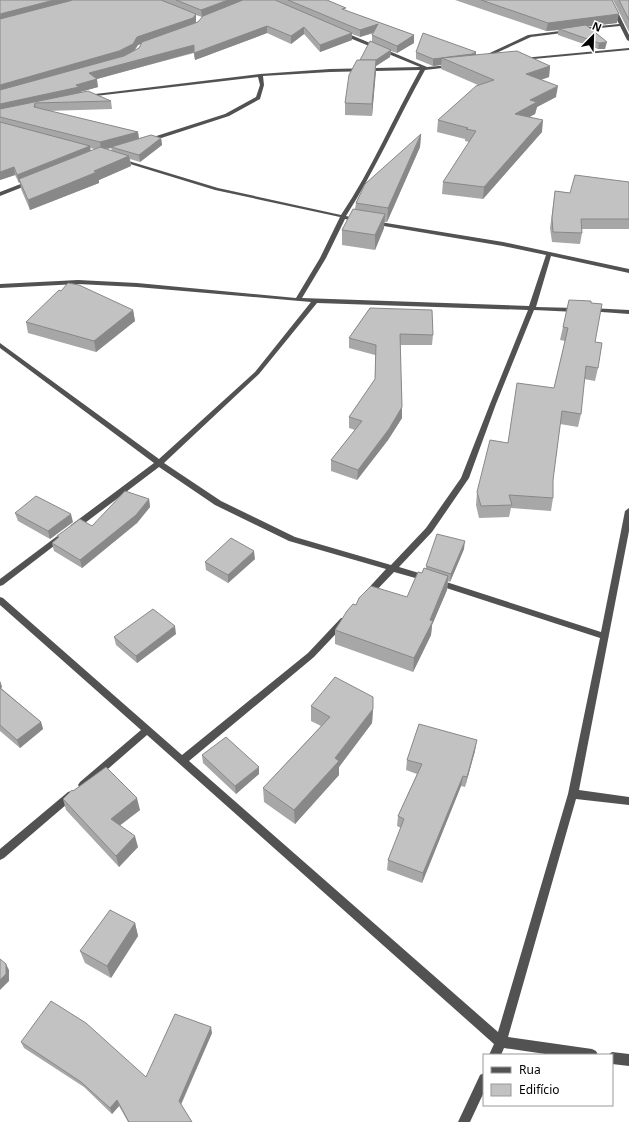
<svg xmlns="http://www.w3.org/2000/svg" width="629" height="1122" font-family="'Noto Sans',sans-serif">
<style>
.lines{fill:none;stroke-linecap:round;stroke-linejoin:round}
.minor{fill:#525252;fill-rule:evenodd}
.wall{fill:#a7a7a7;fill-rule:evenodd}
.shaded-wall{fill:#888}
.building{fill:#c2c2c2;stroke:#888}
</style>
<rect width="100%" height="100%" fill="#fff"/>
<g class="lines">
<!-- minor -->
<g class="minor">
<path d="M608,0H612L629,35V41L627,40L620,26L580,30L578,29L580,28L619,24Z"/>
<path d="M568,30L570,31V32L531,37L483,59L479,58L528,35Z"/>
<path d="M340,32H344L427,67L451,65L453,66L451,67L425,70C398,118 376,169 346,216L362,220L359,222L345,219L326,258L302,298L529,306L546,255L503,246L372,224L371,223L374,221L503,242L629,269V273L551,256L536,307L576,308L579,310L576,312L534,310L496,404L469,478L432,532L399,567L429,576L430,578L429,580L426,581L394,572L370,597H364L363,595L364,593L386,569L289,541L215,505L159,467L77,529H71L70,527L71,525L154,463L0,348V343L159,459L255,372L311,302L137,287L78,284L0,288V284L78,280L137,283L296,298L320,258L340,217L215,190L117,160L122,159L218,188L341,215C372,169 393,118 420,70L330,72L263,76L264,85L260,99L229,116L149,142L147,141V139L225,114L256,97L260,85L258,77L87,97L85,96L87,95L260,74L330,69L420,67L340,34ZM317,303L528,310L490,404L461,478L426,528L391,565L295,537L221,501L164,463L259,374Z"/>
<path d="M629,48V50L523,60L521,59L523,58Z"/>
<path d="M31,180L34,182L33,183L0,196V192Z"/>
<path d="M590,308L629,310V314L588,311V309Z"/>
<path d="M629,508V531L579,790L629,797V805L576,799L508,1037L592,1049L596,1051L598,1055H552L504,1048L501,1055H489L494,1044L147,735L86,788L83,789L80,788L78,785L80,782L141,730L0,605V597L3,598L182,755L308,653L341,618H347L348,620L347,622L314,657L189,761L498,1032L568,794L600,638L434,584L433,582L434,580L437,579L601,632L625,511Z"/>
<path d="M60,534L64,537L63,539L3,585L0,586V579Z"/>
<path d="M71,791L74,792L76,795L74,798L4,858L0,860V849L68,792Z"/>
<path d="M612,1052L629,1054V1066L612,1064V1055H608Z"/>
<path d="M484,1073V1092L470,1122H458L480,1075Z"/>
</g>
</g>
<!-- wall -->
<g class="wall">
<path d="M0,0H327L346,11L414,35V43L397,53L391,51L390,57L376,66L372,116L345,115V103L360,60L372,42V35L374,33L360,37L352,34V40L320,52L304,34L291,44L267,33L195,60L194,53L96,79L98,87L80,92L111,101L112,109L47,111L138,132L139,139L161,138L162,145L140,162L130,159L131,166L99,180V183L30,210L21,189L20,182L19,183L15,175L0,180ZM196,15L202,17L198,22L194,23L196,22ZM142,43L139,48L134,51L138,45ZM90,148L95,149L91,151ZM111,148L112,151L105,149Z"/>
<path d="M455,0H612L617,23L587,26L605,49H598L558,35V30L546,31Z"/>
<path d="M613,0H629V32Z"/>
<path d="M416,52L476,55L550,66L549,77L541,80L556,97L537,107L535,114L529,117L542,132L483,199L442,194L443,182L469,142L465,141V139L437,132L438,120L478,85L441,69V65L433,66L416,59Z"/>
<path d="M421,134L420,147L387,222H384V228L375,250L342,245V230L355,209L356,203Z"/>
<path d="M629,182V229H582V233L580,244L552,242L550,228L555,191L570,193Z"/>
<path d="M569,300L595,342L598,368L595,381L584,379L581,414L578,427L560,424L553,480V498L551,511L511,508L509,517L479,518L476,505L477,492L508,443L554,388L565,341L560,340Z"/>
<path d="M370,308L433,335L432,345H400L402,407V418L388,440L357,480L331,471V460L355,430L349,428V417L375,380V355L349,348V338Z"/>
<path d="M133,310L135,321L96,352L28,333L26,322Z"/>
<path d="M149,499L150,507L137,523L82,568L54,551L52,543L58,538L57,536L92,526Z"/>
<path d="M15,513L73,522L50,539L18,521Z"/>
<path d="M464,549L450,582L448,581L447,590L432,625L431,635L413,672L335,644V630L356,605L407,597L422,573L426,569V566Z"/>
<path d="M255,559L228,583L206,570L205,562Z"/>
<path d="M176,634L137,663L116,645L114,637Z"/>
<path d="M0,681L2,687L1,688L41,722L43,729L20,748L0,731Z"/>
<path d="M311,706L373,709L372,723L339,767V775L295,824L264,802L263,788L321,726L311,721Z"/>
<path d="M475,751L465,787L461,786L422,883L387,870L388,860L401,828L397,826L398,816L417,774L406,770L407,760Z"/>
<path d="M202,755L259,774L236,794L203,763Z"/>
<path d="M73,791L140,810L120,825L138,847L119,867L66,810L63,799Z"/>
<path d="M135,923L138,936L111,978L85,963L80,951Z"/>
<path d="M212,1033L181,1105L192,1122H128L119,1106L112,1114L84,1087L24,1048L21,1042L146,1077Z"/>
</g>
<!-- shaded-wall -->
<g class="shaded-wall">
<path d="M54,0H82L0,21V14Z"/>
<path d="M228,0H246L202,17L201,10Z"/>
<path d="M196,14V22L193,25L138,45L134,51L120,59L0,93V85L137,37Z"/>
<path d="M619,14L617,23L561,30L559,29L558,30L546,31L548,23Z"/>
<path d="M378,24V31L360,37V30Z"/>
<path d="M267,26V33L195,60L194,53Z"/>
<path d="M304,27V34L291,44V36Z"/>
<path d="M352,33V40L320,52V45Z"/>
<path d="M414,35V43L397,53V46Z"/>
<path d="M607,42L605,49H598L599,43Z"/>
<path d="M194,45L195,52L90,81L89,73Z"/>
<path d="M391,50L390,57L376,66V60Z"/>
<path d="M476,52V58H442L441,65L433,66V59Z"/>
<path d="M376,60V72L372,116V104Z"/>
<path d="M550,66L549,77L524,85L526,74Z"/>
<path d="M97,79L98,87L80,92V94L35,103L36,111L0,112V104Z"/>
<path d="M558,86L556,97L537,107L535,114L513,126L515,114L530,100Z"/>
<path d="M543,120L542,132L483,199L484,187Z"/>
<path d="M138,132L139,140L111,147V148L101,150L100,142Z"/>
<path d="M421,134L420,147L387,222L388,208Z"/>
<path d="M161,138L162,145L140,162L139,155Z"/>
<path d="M90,146L91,154L19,179L20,182L19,183L17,175Z"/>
<path d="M129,156L131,166L99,180V183L30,210L28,200L94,171Z"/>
<path d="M14,167L15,175L0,180V172Z"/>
<path d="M385,214L384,228L375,250V235Z"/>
<path d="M133,310L135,321L96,352L94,341Z"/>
<path d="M402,407V418L388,440L357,480L358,470Z"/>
<path d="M149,499L150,507L137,523L82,568L80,560Z"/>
<path d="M71,514L73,522L50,539L48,531Z"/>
<path d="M465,541L464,549L450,582L451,574Z"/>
<path d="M254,551L255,559L228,583V575Z"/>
<path d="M448,576L447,590L432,625L431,635L413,672L414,658Z"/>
<path d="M175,626L176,634L137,663L136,656Z"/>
<path d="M0,681L2,687L0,689Z"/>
<path d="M373,709L372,723L339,767V775L295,824L294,810L335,758Z"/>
<path d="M41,722L43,729L20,748L17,740Z"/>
<path d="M477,740L475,751L465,787L467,777Z"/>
<path d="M259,767V774L236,794L235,786Z"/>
<path d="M463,776L461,786L422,883L423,873Z"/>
<path d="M137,798L140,810L114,830L111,819Z"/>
<path d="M135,836L138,847L119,867L116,856Z"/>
<path d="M135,923L138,936L111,978L107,966Z"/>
<path d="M6,964L9,970V981L0,990V980Z"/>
<path d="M211,1027L212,1033L180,1106L179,1101Z"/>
<path d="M117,1100L119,1106L112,1114L110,1108Z"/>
</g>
<!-- building -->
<g class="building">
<path d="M0,0H54L0,14Z"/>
<path d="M73,0H161L196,14L193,18L137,37L133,44L119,51L0,85V19Z"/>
<path d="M176,0H228L201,10Z"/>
<path d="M243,0H275L352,33L320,45L304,27L291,36L267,26L194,53V45L89,73L97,79L76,85L79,87L0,104V90L124,56L139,48L142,42L198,22L203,16Z"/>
<path d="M288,0H327L346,8L342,9L414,35L397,46L372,35L378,24L360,30Z"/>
<path d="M481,0H612L619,14L548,23Z"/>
<path d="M619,0H629V20Z"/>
<path d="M586,25L607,42L599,43L559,29Z"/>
<path d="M423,33L476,52L472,54L433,59L416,52Z"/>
<path d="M370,41L391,50L376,60H360Z"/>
<path d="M517,51L550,66L526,74L558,86L530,100L537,102L515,114L543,120L484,187L443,182L476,131L466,129L468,128L438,120L476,86L494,80L442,58Z"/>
<path d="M357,60H376L372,104L345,103L349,75Z"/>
<path d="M88,91L111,101L35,103L34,107L138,132L100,142L0,117V109Z"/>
<path d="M0,122L90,146L17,175L14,167L0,172Z"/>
<path d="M421,134L388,208L356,203L365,184Z"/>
<path d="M151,135L161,138L139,155L111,147Z"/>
<path d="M100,147L129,156L94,171L97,172L28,200L19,179Z"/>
<path d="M575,175L629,182V219H581L582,233L553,232L552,218L555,191L570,193Z"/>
<path d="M353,209L385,214L375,235L342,230Z"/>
<path d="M68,283L79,285L133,310L94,341L26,322L59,290L61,291Z"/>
<path d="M569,300L591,301V303L602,304L595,342L602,343L598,368L586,366L581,414L562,411L553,480V498L509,495L512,505L481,506L477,492L490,440L508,443L517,383L554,388L568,328L563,327Z"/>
<path d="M370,308L432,310L433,335L400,334L402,407L389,429L358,470L331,460L362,421L349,417L375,379L376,345L349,338Z"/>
<path d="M125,491L149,499L136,515L80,560L52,543L59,537L57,536L80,519L92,526Z"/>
<path d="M36,496L71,514L48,531L15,513Z"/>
<path d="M437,534L465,541L451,574L426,566Z"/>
<path d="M231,538L254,551L228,575L205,562Z"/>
<path d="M424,568L448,576L430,620L433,621L414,658L335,630L347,611L353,604L356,605L359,598L371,586L407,597L418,572L422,573Z"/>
<path d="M153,609L175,626L136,656L114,637Z"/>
<path d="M335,677L373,697V709L335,758L339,761L294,810L263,788L330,717L311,706Z"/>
<path d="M0,688L41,722L17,740L0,725Z"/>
<path d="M419,724L477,740L467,777L463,776L423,873L388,860L404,819L398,816L422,764L407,760Z"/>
<path d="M226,737L259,767L235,786L202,755Z"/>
<path d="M106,767L137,798L111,819L135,836L116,856L63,799L72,790L73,791Z"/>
<path d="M110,910L135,923L107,966L80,951Z"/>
<path d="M0,959L6,964V974L0,980Z"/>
<path d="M51,1001L86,1023L146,1077L175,1014L211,1027L179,1101L192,1122H129L117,1100L110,1108L81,1082L21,1042Z"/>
</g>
<!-- legend -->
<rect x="483" y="1054" width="130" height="52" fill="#ffffff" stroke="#999999"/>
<rect x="491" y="1067" width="20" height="6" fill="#525252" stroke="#999999"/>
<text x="519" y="1074" font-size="12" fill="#000000">Rua</text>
<rect x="491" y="1084" width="20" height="12" fill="#c2c2c2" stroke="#999999"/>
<text x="519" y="1094" font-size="12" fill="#000000">Edifício</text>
<!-- north arrow -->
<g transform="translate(593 36) rotate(23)" stroke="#ffffff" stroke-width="3" paint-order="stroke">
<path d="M0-3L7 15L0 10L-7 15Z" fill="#000000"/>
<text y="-6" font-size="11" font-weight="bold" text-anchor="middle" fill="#000000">N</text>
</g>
</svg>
